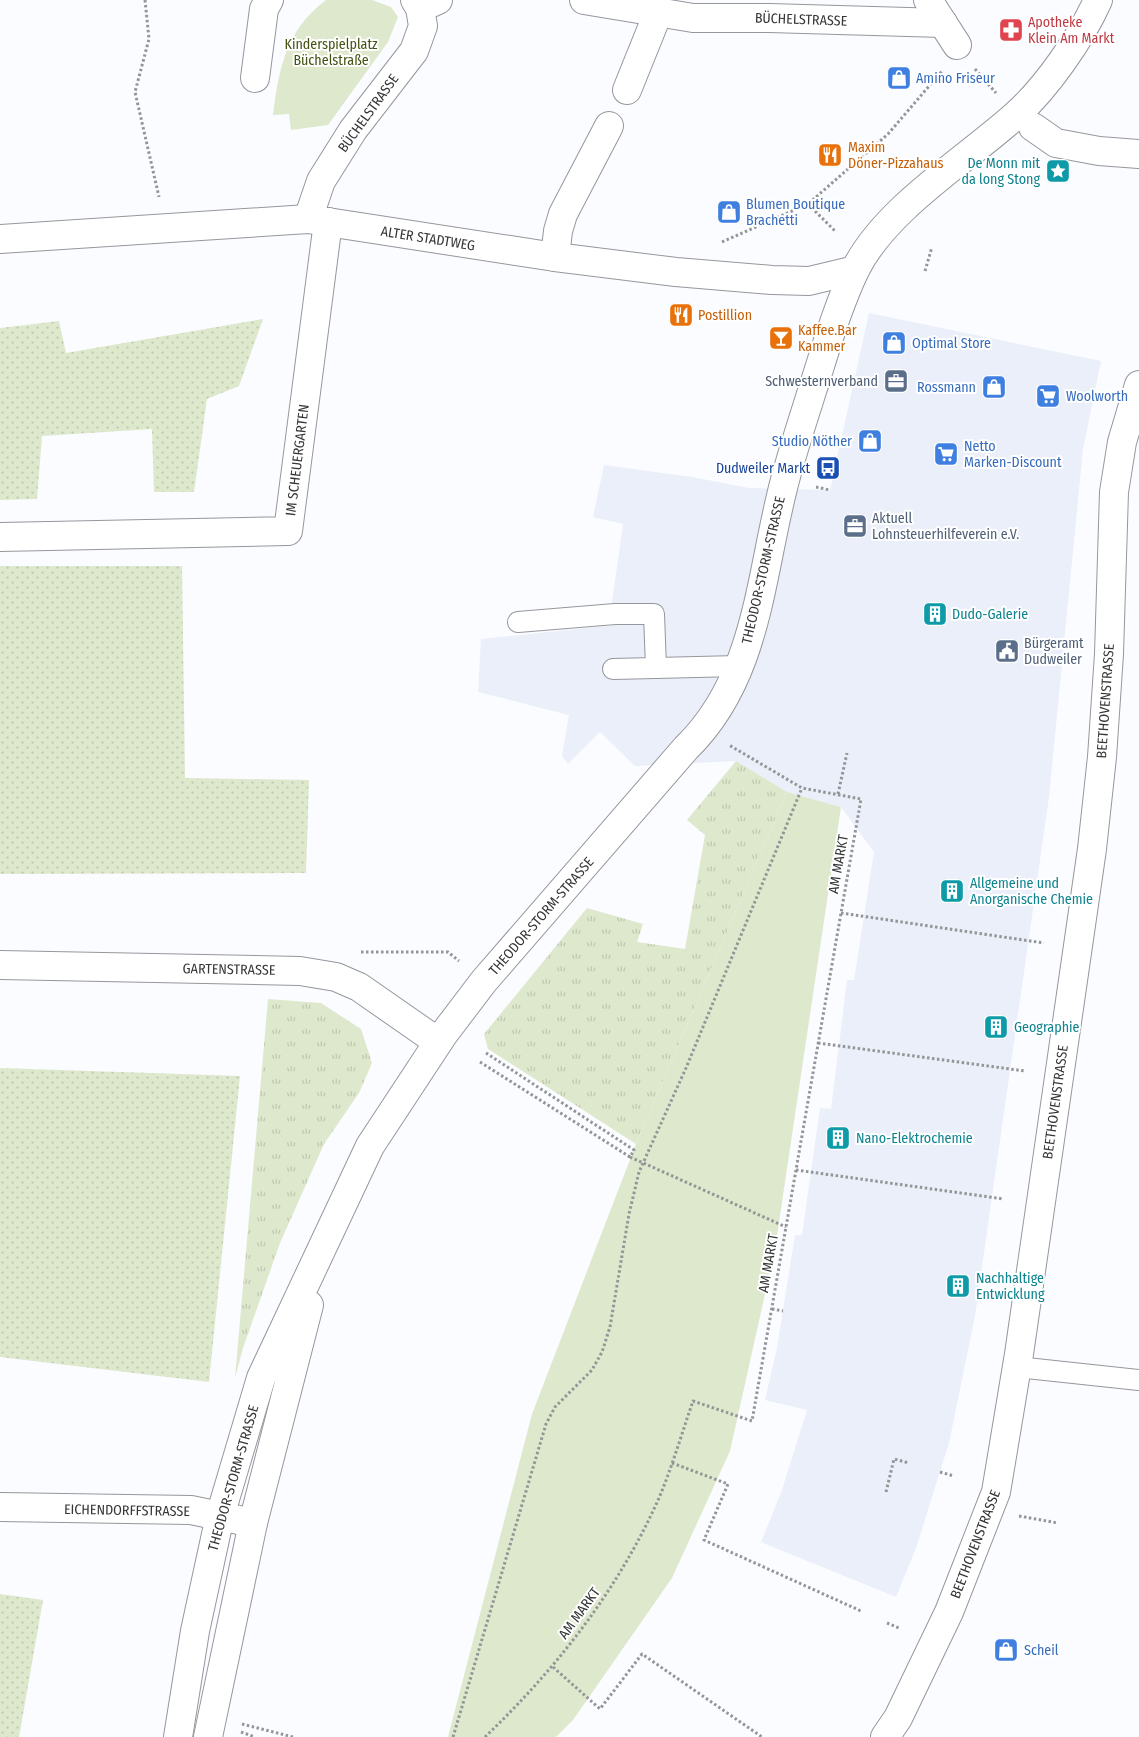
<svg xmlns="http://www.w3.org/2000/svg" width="1139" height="1737" font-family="'Fira Sans Condensed',sans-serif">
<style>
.built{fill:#ebeff9}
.grass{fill:url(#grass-tufts)}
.park{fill:#dee8cc}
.garden{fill:url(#garden-dots)}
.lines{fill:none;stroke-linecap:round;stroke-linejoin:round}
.service-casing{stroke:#95979c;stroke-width:22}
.pedestrian-casing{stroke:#95979c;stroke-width:30}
.minor-casing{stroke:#95979c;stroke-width:30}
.tertiary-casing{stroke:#95979c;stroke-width:30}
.path{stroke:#939597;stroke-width:3;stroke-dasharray:2.5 2.5;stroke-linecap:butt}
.service{stroke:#fff;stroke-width:20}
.pedestrian{stroke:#fff;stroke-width:28}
.minor{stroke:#fff;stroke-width:28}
.tertiary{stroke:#fff;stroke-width:28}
.labels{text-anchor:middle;stroke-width:4;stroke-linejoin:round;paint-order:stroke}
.street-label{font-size:14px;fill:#353638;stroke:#fff}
.health-label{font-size:14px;fill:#be3a42;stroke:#fff;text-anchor:start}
.park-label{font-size:14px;fill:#425311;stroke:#fff}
.shop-label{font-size:14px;fill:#366cbe;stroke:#fff;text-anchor:start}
.food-label{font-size:14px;fill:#c56008;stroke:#fff;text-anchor:start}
.culture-label{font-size:14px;fill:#0d838f;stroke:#fff;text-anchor:start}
.service-label{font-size:14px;fill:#4e5e75;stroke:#fff;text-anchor:start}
.transit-label{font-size:14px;fill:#164399;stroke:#fff;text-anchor:end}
</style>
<defs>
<pattern id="grass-tufts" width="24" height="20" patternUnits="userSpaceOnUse" patternTransform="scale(1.25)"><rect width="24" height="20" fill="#dee8cc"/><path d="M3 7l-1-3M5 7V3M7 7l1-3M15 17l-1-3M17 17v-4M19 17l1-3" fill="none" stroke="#bfc8b0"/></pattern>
<pattern id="garden-dots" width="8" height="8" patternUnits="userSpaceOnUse" patternTransform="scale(1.25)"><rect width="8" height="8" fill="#dee8cc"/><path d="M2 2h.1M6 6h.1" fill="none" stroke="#bfc8b0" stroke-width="1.8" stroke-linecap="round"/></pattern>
</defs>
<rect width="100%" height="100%" fill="#fafcff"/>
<!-- built -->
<path class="built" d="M869,313L1101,361L1083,449L1049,797L975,1316L949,1443L916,1548L896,1597L761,1542L781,1493L807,1410L765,1400L777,1348L795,1235H802L820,1108L831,1109L847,980H854L874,852L841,807L787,792L736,761L635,766L600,732L568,764L562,756L569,715L478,692L481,639L615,625L612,602L623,524L593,517L604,465L692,477L749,488L830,490Z"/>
<!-- grass -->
<g class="grass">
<path d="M736,761L787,792L636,1144L488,1049L484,1034L587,908L643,924L637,942L685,949L705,835L687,820Z"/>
<path d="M268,999L321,1003L361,1029L372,1063L359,1093L324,1144L280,1243L243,1348L235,1378Z"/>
</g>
<!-- park -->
<g class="park">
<path d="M326,0H372L391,7L398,17L388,42L328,125L291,130L289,114L273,115C279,68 286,30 326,0Z"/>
<path d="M787,792L841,807L775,1249L730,1451L672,1578L573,1720L556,1737H448L532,1414L636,1144Z"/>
</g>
<!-- garden -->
<g class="garden">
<path d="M263,319L239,386L207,399L194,492H154L152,429L42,436L37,499L0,500V328L59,321L66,353Z"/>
<path d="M0,566H182L185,778L309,780L306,873L0,874Z"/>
<path d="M0,1068L240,1076L209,1382L0,1357Z"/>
<path d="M0,1594L43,1600L19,1737H0Z"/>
</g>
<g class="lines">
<defs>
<g id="service">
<path d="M518,622L615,614H654L656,668"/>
<path d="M613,669L739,666"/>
<path d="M1017,1367L1139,1380"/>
</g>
<g id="pedestrian">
<path d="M420,8L438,0"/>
<path d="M1033,127L1056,143L1099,151L1139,154"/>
</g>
<g id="minor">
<path d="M584,0L693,18H769L943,23"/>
<path d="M928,0L957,45"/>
<path d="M255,78L264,9L269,0"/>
<path d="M627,90L658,13"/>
<path d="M308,219L321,181L353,130L414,51L423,26L420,8L415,0"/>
<path d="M0,239L308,219L555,257L676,272L772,280L809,281L855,270"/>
<path d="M555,257L558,231L563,214L609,126"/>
<path d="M0,537L288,531L328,222"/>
<path d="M0,965L300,971L336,977L359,987L438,1042"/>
<path d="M0,1507L191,1510L253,1523"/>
<path d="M885,1737L898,1718L949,1612L996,1492L1019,1354L1092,849L1102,757L1109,654L1114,492L1122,442L1139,385"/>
</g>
<g id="tertiary">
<path d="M178,1737L195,1631L220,1516L261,1378L370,1146L443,1035L484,981L686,748C759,677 760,573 785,480C793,450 803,420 812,391C825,351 837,308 855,270C885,209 966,160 1016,115C1047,87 1081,38 1098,0"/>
<path d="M208,1737L253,1523L309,1305"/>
</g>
</defs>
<!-- service casing -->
<use href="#service" class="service-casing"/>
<!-- pedestrian casing -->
<use href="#pedestrian" class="pedestrian-casing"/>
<!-- minor casing -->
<use href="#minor" class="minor-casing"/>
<!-- tertiary casing -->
<use href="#tertiary" class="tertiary-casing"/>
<!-- path -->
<g class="path">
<path d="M145,0L149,39L135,92L159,197"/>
<path d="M975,69L996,93"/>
<path d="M808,204L835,231"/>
<path d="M722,242L808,204L888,134L942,71"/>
<path d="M925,271L932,247"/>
<path d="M816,487L830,490"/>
<path d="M838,794L847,753"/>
<path d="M841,913L1044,943"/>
<path d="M361,952H448L459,961"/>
<path d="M818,1043L1025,1071"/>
<path d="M486,1053L634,1150L630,1157L786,1227"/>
<path d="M480,1062L630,1157"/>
<path d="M796,1170L1004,1199"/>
<path d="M772,1309L783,1311"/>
<path d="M672,1463L728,1484L704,1540L861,1611"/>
<path d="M940,1472L954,1476"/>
<path d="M886,1492L894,1459L909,1463"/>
<path d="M1019,1516L1058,1523"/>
<path d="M887,1623L899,1628"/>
<path d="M553,1667L600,1709L642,1654L762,1737"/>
<path d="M242,1724L293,1737"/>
<path d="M241,1732L255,1737"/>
<path d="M453,1737L546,1424L555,1407L592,1370L602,1352L610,1327L629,1214L639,1172L686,1068L802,788"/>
<path d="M485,1737C557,1668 618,1590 659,1498C672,1467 682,1433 693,1401L752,1421L861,799L802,788L729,745"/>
</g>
<!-- service -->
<use href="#service" class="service"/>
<!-- pedestrian -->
<use href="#pedestrian" class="pedestrian"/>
<!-- minor -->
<use href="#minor" class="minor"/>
<!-- tertiary -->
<use href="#tertiary" class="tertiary"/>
</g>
<!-- icons -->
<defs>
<symbol id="pharmacy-square" viewBox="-11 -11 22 22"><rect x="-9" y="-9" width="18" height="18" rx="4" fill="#e0444e" stroke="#fff"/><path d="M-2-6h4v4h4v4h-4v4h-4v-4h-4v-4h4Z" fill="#fff"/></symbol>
<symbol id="shop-square" viewBox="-11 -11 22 22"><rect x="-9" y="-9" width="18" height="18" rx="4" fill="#3f7fe0" stroke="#fff"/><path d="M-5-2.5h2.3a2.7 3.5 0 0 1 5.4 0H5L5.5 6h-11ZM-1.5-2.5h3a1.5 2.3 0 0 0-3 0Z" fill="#fff"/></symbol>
<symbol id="restaurant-square" viewBox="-11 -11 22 22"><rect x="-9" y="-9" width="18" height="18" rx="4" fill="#e8710a" stroke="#fff"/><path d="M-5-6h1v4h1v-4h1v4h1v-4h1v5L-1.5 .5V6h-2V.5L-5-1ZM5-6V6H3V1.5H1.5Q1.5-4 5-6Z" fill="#fff"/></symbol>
<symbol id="sight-square" viewBox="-11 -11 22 22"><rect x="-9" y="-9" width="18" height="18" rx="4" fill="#0f9aa8" stroke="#fff"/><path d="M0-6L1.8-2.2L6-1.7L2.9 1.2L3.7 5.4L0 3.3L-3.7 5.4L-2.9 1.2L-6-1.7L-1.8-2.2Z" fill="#fff"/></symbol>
<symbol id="bar-square" viewBox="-11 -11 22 22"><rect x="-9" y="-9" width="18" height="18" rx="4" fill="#e8710a" stroke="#fff"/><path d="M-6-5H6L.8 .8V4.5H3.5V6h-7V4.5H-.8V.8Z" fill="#fff"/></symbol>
<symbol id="office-square" viewBox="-11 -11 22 22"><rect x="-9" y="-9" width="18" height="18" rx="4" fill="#5c6f8a" stroke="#fff"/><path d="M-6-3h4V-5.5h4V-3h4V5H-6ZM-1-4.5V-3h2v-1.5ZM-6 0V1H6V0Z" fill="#fff"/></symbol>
<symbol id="supermarket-square" viewBox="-11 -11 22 22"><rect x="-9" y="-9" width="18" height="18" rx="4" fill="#3f7fe0" stroke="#fff"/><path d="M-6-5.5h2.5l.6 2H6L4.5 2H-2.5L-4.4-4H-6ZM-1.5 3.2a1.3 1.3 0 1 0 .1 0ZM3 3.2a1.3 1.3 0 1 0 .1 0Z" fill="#fff"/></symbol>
<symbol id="bus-square" viewBox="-11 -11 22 22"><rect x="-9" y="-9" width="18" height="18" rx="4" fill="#1a4fb4" stroke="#fff"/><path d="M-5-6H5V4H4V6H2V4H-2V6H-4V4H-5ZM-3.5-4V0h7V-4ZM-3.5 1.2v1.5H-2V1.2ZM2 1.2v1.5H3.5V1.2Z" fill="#fff"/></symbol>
<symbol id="building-square" viewBox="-11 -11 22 22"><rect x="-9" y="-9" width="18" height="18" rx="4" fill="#0f9aa8" stroke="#fff"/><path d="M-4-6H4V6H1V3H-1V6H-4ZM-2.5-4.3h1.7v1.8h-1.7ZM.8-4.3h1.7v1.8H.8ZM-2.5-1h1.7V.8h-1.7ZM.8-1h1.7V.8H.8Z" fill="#fff"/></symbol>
<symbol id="civic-square" viewBox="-11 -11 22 22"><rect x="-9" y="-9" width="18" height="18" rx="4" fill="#5c6f8a" stroke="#fff"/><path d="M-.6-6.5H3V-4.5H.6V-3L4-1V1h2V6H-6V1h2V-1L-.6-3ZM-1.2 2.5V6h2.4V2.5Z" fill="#fff"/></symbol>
</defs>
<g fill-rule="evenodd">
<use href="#pharmacy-square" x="997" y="16" width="28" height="28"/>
<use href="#shop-square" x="885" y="64" width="28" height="28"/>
<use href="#restaurant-square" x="816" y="141" width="28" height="28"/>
<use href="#sight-square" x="1044" y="157" width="28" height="28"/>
<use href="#shop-square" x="715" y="198" width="28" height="28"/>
<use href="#restaurant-square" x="667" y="301" width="28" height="28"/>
<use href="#bar-square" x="767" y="324" width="28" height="28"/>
<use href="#shop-square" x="880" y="329" width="28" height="28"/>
<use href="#office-square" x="882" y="367" width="28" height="28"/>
<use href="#shop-square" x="980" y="373" width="28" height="28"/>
<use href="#supermarket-square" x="1034" y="382" width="28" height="28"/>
<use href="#shop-square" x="856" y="427" width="28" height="28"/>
<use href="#supermarket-square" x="932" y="440" width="28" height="28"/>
<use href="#bus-square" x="814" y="454" width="28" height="28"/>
<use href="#office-square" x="841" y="512" width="28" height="28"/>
<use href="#building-square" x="921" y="600" width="28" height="28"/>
<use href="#civic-square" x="993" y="637" width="28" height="28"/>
<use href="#building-square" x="938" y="877" width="28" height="28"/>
<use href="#building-square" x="982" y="1013" width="28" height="28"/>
<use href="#building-square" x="824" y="1124" width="28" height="28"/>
<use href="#building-square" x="944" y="1272" width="28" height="28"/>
<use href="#shop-square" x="992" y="1636" width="28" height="28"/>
</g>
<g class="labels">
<!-- street labels -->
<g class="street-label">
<text transform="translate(801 19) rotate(2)" y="5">BÜCHELSTRASSE</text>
<text transform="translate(368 113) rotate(-54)" y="5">BÜCHELSTRASSE</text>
<text transform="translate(428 238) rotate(9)" y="5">ALTER STADTWEG</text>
<text transform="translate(297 460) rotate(-83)" y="5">IM SCHEUERGARTEN</text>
<text transform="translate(763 570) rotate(-77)" y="5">THEODOR-STORM-STRASSE</text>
<text transform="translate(1105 701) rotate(-86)" y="5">BEETHOVENSTRASSE</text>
<text transform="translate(838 864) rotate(-80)" y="5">AM MARKT</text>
<text transform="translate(541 916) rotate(-49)" y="5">THEODOR-STORM-STRASSE</text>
<text transform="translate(229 969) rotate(1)" y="5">GARTENSTRASSE</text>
<text transform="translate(1055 1102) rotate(-82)" y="5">BEETHOVENSTRASSE</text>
<text transform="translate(768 1263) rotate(-80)" y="5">AM MARKT</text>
<text transform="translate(233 1478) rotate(-74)" y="5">THEODOR-STORM-STRASSE</text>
<text transform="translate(127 1510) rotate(1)" y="5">EICHENDORFFSTRASSE</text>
<text transform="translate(975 1544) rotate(-69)" y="5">BEETHOVENSTRASSE</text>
<text transform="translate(579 1613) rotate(-54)" y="5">AM MARKT</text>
</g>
<!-- health labels -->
<g class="health-label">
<text x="1028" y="27">Apotheke<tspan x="1028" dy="16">Klein Am Markt</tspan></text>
</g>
<!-- park labels -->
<g class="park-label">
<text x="331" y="49">Kinderspielplatz<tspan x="331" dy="16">Büchelstraße</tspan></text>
</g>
<!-- shop labels -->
<g class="shop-label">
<text x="916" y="83">Amino Friseur</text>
<text x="746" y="209">Blumen Boutique<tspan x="746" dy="16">Brachetti</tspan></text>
<text x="912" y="348">Optimal Store</text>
<text x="976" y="392" text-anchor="end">Rossmann</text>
<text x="1066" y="401">Woolworth</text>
<text x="852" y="446" text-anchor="end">Studio Nöther</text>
<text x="964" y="451">Netto<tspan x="964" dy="16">Marken-Discount</tspan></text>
<text x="1024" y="1655">Scheil</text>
</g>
<!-- food labels -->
<g class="food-label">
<text x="848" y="152">Maxim<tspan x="848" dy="16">Döner-Pizzahaus</tspan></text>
<text x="698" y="320">Postillion</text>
<text x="798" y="335">Kaffee.Bar<tspan x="798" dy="16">Kammer</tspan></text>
</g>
<!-- culture labels -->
<g class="culture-label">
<text x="1040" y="168" text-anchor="end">De Monn mit<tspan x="1040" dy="16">da long Stong</tspan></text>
<text x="952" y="619">Dudo-Galerie</text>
<text x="970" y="888">Allgemeine und<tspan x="970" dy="16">Anorganische Chemie</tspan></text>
<text x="1014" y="1032">Geographie</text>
<text x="856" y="1143">Nano-Elektrochemie</text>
<text x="976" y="1283">Nachhaltige<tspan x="976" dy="16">Entwicklung</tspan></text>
</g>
<!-- service labels -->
<g class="service-label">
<text x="878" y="386" text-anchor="end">Schwesternverband</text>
<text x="872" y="523">Aktuell<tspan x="872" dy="16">Lohnsteuerhilfeverein e.V.</tspan></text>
<text x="1024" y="648">Bürgeramt<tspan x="1024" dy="16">Dudweiler</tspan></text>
</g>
<!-- transit labels -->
<g class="transit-label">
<text x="810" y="473">Dudweiler Markt</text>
</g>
</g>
</svg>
